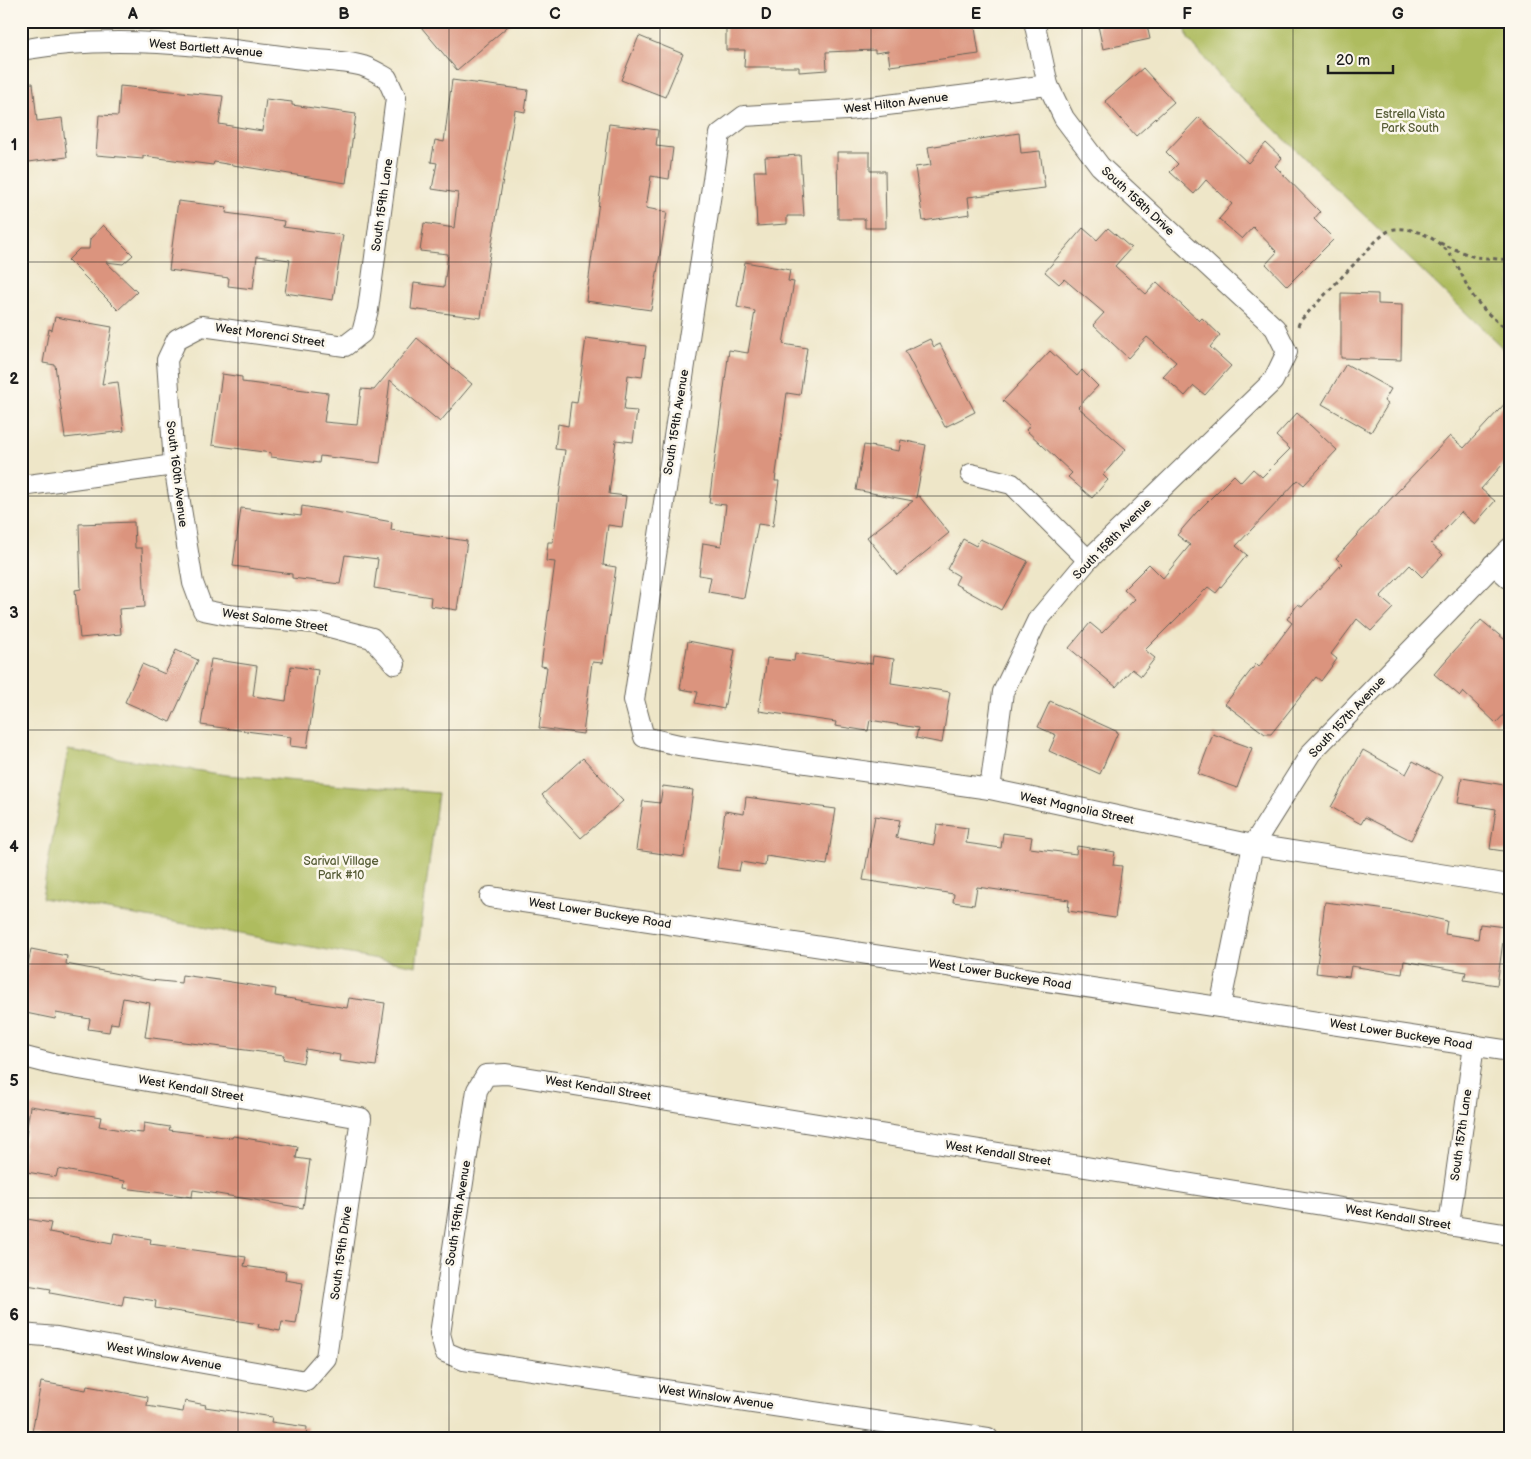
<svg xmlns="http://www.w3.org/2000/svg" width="1531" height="1459" font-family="'Balsamiq Sans',sans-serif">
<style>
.green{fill:#aebc5e;stroke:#656c3d}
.building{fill:#db947e}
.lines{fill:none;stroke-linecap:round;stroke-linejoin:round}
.street-casing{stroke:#666358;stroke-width:22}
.path{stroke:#666358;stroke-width:3;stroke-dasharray:4 4;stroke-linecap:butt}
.street{stroke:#fff;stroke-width:20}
.grid{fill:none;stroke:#1c1c1c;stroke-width:1;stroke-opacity:0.55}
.labels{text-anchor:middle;stroke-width:5;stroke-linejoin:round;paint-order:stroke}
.street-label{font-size:12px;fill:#1c1c1c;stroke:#fbf7ec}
.park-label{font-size:12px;fill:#565c36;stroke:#fbf7ec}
.neatline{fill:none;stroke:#1c1c1c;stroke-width:2}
.grid-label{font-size:16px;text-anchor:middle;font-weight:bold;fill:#1c1c1c}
</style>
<rect width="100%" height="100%" fill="#fbf7ec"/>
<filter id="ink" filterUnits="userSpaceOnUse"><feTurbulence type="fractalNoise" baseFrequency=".02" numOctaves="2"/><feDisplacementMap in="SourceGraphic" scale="10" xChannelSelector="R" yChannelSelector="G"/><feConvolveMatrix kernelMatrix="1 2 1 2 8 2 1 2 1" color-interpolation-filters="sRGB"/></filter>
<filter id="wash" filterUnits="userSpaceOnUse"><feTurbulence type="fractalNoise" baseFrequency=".0096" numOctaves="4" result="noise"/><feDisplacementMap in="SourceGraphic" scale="20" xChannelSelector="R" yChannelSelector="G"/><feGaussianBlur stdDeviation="1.12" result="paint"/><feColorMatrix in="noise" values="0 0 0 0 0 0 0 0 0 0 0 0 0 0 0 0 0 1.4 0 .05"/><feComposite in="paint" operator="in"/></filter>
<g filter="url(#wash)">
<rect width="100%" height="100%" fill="#eee6c8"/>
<!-- green -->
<g class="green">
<path d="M1184,21H1510V355L1222,79L1188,39Z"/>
<path d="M68,750L226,775L438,793L416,966L42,898Z"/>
</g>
<g id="blocks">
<!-- building -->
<g class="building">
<path d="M416,21H514L457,70Z"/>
<path d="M726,21H974L979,54L890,66L888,51L875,53V50L826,52L827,70L799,72V67H744L745,50H726Z"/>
<path d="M1097,21H1146L1150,39L1103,49Z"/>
<path d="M639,36L683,54L665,97L621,80Z"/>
<path d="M1143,68L1174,102L1136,136L1105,101Z"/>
<path d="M452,80L528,90L525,112L515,110L487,271L481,318L411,309L414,283L444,287L448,254L420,251L424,223L454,228L458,193L432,189L437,163L431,162L435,140L444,142Z"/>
<path d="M33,83L37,121L62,118L67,157L21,163V84Z"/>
<path d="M120,86L223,96L219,124L262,131L266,99L292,102V105L356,114L346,183L214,162L213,165L143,156V159L96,155L99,115L118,116Z"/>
<path d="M1199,117L1248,163L1266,143L1282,158L1275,166L1320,212L1314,219L1334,239L1287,286L1266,264L1277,252L1253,227L1242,239L1219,219L1232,204L1206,180L1194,194L1170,172L1178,164L1166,152Z"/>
<path d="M609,124L658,130L656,146L673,148L669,179L651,176L646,208L667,212L651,310L586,301Z"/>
<path d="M1019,133L1021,153L1040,151L1045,188L968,197L970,214L923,221L915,167L931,165L928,147Z"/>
<path d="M837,152H870V171H885L886,228H865V219H838Z"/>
<path d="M800,155L804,216H787V224L757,226L754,171H766L765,157Z"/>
<path d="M178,201L227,207L226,213L284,221L283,227L343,235L333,300L285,293L290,260L257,256L253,289L228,286L229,278L169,270Z"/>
<path d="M103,225L133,255L123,264L106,262L137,292L118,310L68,260L79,249H89L90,239Z"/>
<path d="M1083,228L1097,240L1108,228L1131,248L1115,266L1146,294L1157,282L1199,321L1202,318L1220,335L1210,347L1231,366L1205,395L1194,386L1185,396L1163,376L1176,362L1147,337L1128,358L1093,325L1104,313L1064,279L1059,284L1045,272Z"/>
<path d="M745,262L790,270L788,281L794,282L783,344L807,348L800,395L787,393L775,481H779L773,526L758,524L744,598L708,592L711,577L699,575L703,543L721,546L726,505L709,503L729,350L748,353L755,311L737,307Z"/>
<path d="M1341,293L1378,294V304L1402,305L1401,360L1341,358Z"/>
<path d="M55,317L112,327L102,384L118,382L124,431L65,438L55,365L43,363L49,329L52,330Z"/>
<path d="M417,338L472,384L440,422L390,380L380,463L320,456L319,463L271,457V453L212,445L222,374L242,377V382L328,393L324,422L357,425L361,389L374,390Z"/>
<path d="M586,338L646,346L642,377L628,375L624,410L637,411L633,442L616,440L609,494L626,496L622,527L608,525L603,565L616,567L603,663L592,662L583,734L539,728L547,667L541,666L555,562L546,561L548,542H553L565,450L555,449L558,424L568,426L571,402L577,403Z"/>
<path d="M930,339L934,347L940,344L975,412L945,427L905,351Z"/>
<path d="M1050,351L1077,376L1082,370L1098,386L1078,407L1126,449L1103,475L1108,480L1092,498L1068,477L1072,473L1026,430L1030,425L1003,401Z"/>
<path d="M1346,364L1391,389L1384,401L1388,404L1371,432L1322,404Z"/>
<path d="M1510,398V456L1481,489L1495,501L1475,524L1461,512L1431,544L1443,555L1422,577L1410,565L1380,597L1393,608L1371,631L1357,619L1331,654L1337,659L1321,681L1316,677L1271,734H1265L1225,704L1256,664L1259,667L1292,623L1287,619L1298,604L1302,607L1342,564L1336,558L1367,524L1450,436L1464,448Z"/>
<path d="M1297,413L1337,450L1304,485L1298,480L1236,546L1247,555L1216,593L1208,587L1145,650L1155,658L1141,676L1132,669L1116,687L1069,648L1090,623L1102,633L1135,599L1124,589L1149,564L1163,578L1190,545L1177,535L1196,513L1234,475L1241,482L1253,469L1262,477L1290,449L1276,436Z"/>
<path d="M901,440L926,445L916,498L919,496L949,533L897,575L867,537L913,501L856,490L864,445L899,451Z"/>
<path d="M302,506L392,522L391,530L467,541L457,610L430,606L431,597L374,588L378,559L345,555L340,584L292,578V574L233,566L241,508L301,516Z"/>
<path d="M134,522L135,548H142L145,607L119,609L121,634L80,638L75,590L81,589L79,524Z"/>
<path d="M963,539L976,546L980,539L1028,561L1001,610L955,584L959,576L947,569Z"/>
<path d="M1481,620L1510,644V708L1496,723L1463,692L1460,696L1434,674Z"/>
<path d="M688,641L735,650L724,709L695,703L698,692L680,689Z"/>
<path d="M176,650L198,660L170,722L125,702L142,664L165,674Z"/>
<path d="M795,653L872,664L873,656L894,659L891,683L950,692L942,743L916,738L918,728L870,720L868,731L835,726L836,722L759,711L767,658L794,661Z"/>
<path d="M211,659L257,666L253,696L286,701L291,666L318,670L307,748L290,746L291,737L201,725Z"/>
<path d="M1050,701L1118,732L1100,774L1049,751L1056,735L1038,727Z"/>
<path d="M1213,734L1252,748L1237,788L1198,774Z"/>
<path d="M1363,750L1406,774L1413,761L1443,777L1411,840L1365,817L1361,824L1331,807Z"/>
<path d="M583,758L623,801L581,838L542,795Z"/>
<path d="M1462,778L1510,786V852L1490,849L1496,809L1458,803Z"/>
<path d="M663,786L693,790L684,857L636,850L643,801L660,803Z"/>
<path d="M746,797L836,809L827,865L766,856L765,866L741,862L739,871L717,868L725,811L744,814Z"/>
<path d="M875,816L900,820L896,838L934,845L937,824L968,828L966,843L1001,848L1003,833L1032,837L1030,848L1076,854L1077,846L1115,852L1113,865L1122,866L1115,918L1068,911L1069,900L977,887L974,905L953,902L954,894L863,880Z"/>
<path d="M1325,902L1411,913L1447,921L1445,934L1478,939L1480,924L1505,927L1497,985L1464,980L1466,972L1404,961L1402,974L1351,966L1349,977L1316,973Z"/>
<path d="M31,949L67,956L66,964L150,980L181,983L182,975L218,980L276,989L275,996L347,1008L349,998L385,1003L376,1066L339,1061L340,1055L306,1049L303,1063L283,1059L284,1055L145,1037L150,1003L123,998L118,1024L111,1023L109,1032L88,1029L90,1019L56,1013L55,1019L21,1012V1000Z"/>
<path d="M30,1106L101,1117L99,1126L132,1132L143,1133L144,1123L170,1127L169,1130L232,1138L233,1136L298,1147L296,1158L310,1160L303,1208L193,1190L192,1197L124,1188L125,1181L58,1169L56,1177L21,1171Z"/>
<path d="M21,1218L51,1223L49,1232L112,1244L114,1233L151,1239L150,1244L246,1257L244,1266L286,1272L285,1280L303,1283L296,1324L282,1322L280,1331L258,1327L259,1324L155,1308L156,1301L124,1296L122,1306L50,1293L51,1289L21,1284Z"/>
<path d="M41,1382L86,1390L87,1386L148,1397L147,1406L183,1412L185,1401L206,1405L205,1407L272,1417L271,1422L307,1427L306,1438H31Z"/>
</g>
</g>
</g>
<g filter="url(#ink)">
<use href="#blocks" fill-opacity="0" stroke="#666358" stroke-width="1"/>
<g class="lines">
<defs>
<g id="street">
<path d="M21,50C112,34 205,45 295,58C317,61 343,60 363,66C372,69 380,74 387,78L396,98L368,310L362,333L345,346L202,326L177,339L167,360L174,465L193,583L203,610L228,615L315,623L372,638L395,664"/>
<path d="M1048,85L847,110L744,116L720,134L634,700L644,737L679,745L990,789L1253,845L1510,885"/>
<path d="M971,474L1012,484L1088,560"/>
<path d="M21,486L174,465"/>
<path d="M1493,564L1510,579"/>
<path d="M990,789L1003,692L1037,621L1088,560L1273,381L1287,352L1275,328L1100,166L1064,118L1048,85L1034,21"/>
<path d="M490,897L1510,1051"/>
<path d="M1220,1007L1253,845L1311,753L1510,548"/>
<path d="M21,1056L56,1065L361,1118L326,1358L306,1381L57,1337L21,1334"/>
<path d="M1449,1225L1474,1045"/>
<path d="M988,1438L464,1360L445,1352L440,1334L477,1090L486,1075L506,1074L1510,1235"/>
</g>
</defs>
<!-- street casing -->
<use href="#street" class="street-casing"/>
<!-- path -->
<g class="path">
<path d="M1440,243L1474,257L1510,260"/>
<path d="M1298,326L1300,321L1376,241C1382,236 1387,230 1395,229C1418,227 1442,241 1454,260C1462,272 1466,288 1476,300C1485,312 1497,322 1510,331"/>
</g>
<!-- street -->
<use href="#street" class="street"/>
</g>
</g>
<!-- grid -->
<path class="grid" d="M238,21V1438M449,21V1438M660,21V1438M871,21V1438M1082,21V1438M1293,21V1438M21,262H1510M21,496H1510M21,730H1510M21,964H1510M21,1198H1510"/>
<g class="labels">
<!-- street labels -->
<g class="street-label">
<text transform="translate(206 48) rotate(5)" y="4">West Bartlett Avenue</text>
<text transform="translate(896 103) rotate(-7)" y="4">West Hilton Avenue</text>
<text transform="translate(1138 201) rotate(43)" y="4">South 158th Drive</text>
<text transform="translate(382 205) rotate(-82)" y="4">South 159th Lane</text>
<text transform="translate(270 335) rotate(8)" y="4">West Morenci Street</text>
<text transform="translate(676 422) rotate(-81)" y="4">South 159th Avenue</text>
<text transform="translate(177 474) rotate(83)" y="4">South 160th Avenue</text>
<text transform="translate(1112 539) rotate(-46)" y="4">South 158th Avenue</text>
<text transform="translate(275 620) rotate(8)" y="4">West Salome Street</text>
<text transform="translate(1347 717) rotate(-47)" y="4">South 157th Avenue</text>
<text transform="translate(1077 808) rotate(12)" y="4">West Magnolia Street</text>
<text transform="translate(600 913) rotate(9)" y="4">West Lower Buckeye Road</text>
<text transform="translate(1000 974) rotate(9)" y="4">West Lower Buckeye Road</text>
<text transform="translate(1401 1034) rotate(9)" y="4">West Lower Buckeye Road</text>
<text transform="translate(191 1088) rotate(10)" y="4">West Kendall Street</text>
<text transform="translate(598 1088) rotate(9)" y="4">West Kendall Street</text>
<text transform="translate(1461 1135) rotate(-82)" y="4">South 157th Lane</text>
<text transform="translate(998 1153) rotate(9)" y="4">West Kendall Street</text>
<text transform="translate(458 1213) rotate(-81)" y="4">South 159th Avenue</text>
<text transform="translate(1398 1217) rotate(9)" y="4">West Kendall Street</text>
<text transform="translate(341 1253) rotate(-82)" y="4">South 159th Drive</text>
<text transform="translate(164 1356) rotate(10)" y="4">West Winslow Avenue</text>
<text transform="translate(716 1397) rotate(8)" y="4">West Winslow Avenue</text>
</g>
<!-- park labels -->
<g class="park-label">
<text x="1410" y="118">Estrella Vista<tspan x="1410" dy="14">Park South</tspan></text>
<text x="341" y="865">Sarival Village<tspan x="341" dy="14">Park #10</tspan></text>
</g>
</g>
<!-- margin -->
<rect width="1531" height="1459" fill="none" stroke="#fbf7ec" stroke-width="55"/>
<!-- scale -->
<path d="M1328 65v8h65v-8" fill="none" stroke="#1c1c1c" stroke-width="2.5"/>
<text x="1336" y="65" font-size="15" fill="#1c1c1c" stroke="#fbf7ec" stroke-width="4" paint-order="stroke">20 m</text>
<rect x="28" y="28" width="1476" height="1404" class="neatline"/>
<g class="grid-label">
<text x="133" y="19">A</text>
<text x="344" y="19">B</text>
<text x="555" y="19">C</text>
<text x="766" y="19">D</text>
<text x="976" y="19">E</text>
<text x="1187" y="19">F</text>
<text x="1398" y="19">G</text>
<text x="14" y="150">1</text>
<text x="14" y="384">2</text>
<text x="14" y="618">3</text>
<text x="14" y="852">4</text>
<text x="14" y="1086">5</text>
<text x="14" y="1320">6</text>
</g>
</svg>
